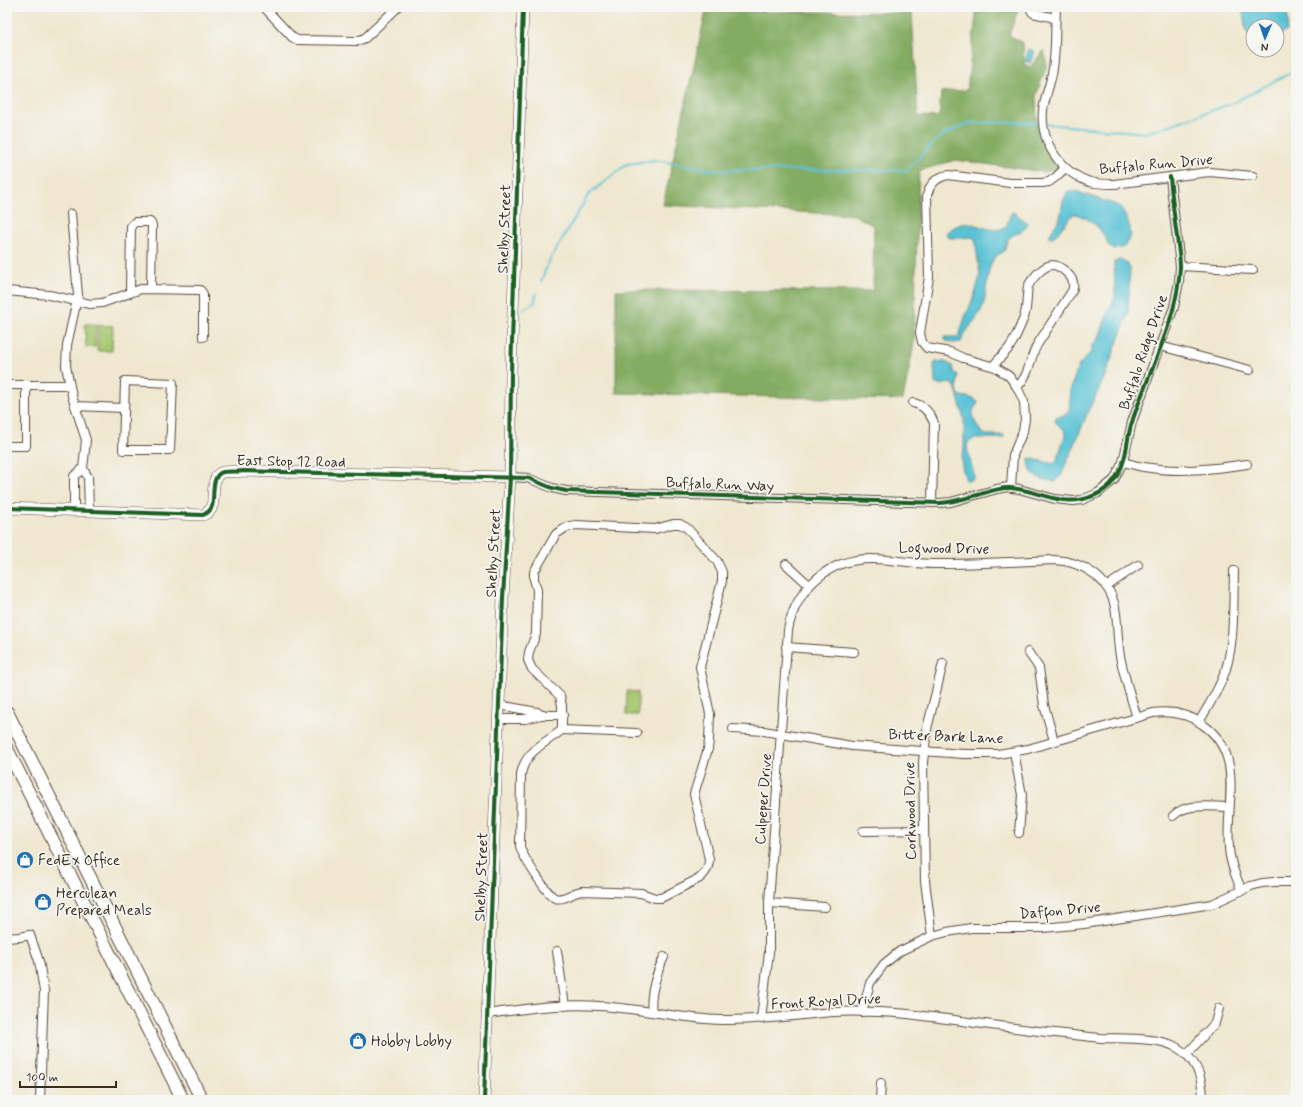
<svg xmlns="http://www.w3.org/2000/svg" width="1303" height="1107" font-family="Mynerve,sans-serif">
<style>
.green{fill:#a4c770;stroke:#707847}
.forest{fill:#83ac62;stroke:#5f6b40}
.water{fill:#59c2d5;stroke:#4a767a}
.lines{fill:none;stroke-linecap:round;stroke-linejoin:round}
.stream{stroke:#59c2d5;stroke-width:2}
.street-casing{stroke:#564639;stroke-width:10}
.secondary-casing{stroke:#564639;stroke-width:12}
.primary-casing{stroke:#564639;stroke-width:14}
.street{stroke:#fff;stroke-width:8}
.secondary{stroke:#fff;stroke-width:11}
.primary{stroke:#fff;stroke-width:12}
.cycleway-casing{stroke:#f6f6f2;stroke-width:6}
.cycleway{stroke:#1b5e20;stroke-width:4}
.labels{text-anchor:middle;stroke-width:3.5;stroke-linejoin:round;paint-order:stroke}
.street-label{font-size:15px;fill:#3b2a1e;stroke:#f6f6f2}
.poi-label{font-size:15px;fill:#3b2a1e;stroke:#f6f6f2;text-anchor:start}
</style>
<rect width="100%" height="100%" fill="#f6f6f2"/>
<filter id="ink" filterUnits="userSpaceOnUse"><feTurbulence type="fractalNoise" baseFrequency=".025" numOctaves="2"/><feDisplacementMap in="SourceGraphic" scale="8" xChannelSelector="R" yChannelSelector="G"/><feConvolveMatrix kernelMatrix="1 2 1 2 8 2 1 2 1" color-interpolation-filters="sRGB"/></filter>
<filter id="wash" filterUnits="userSpaceOnUse"><feTurbulence type="fractalNoise" baseFrequency=".012" numOctaves="4" result="noise"/><feDisplacementMap in="SourceGraphic" scale="16" xChannelSelector="R" yChannelSelector="G"/><feGaussianBlur stdDeviation="0.9" result="paint"/><feColorMatrix in="noise" values="0 0 0 0 0 0 0 0 0 0 0 0 0 0 0 0 0 1.4 0 .05"/><feComposite in="paint" operator="in"/></filter>
<g filter="url(#wash)">
<rect width="100%" height="100%" fill="#efe7cf"/>
<!-- green -->
<g class="green">
<path d="M85,324H96L95,347H86Z"/>
<path d="M98,325L113,326L112,351H97Z"/>
<path d="M627,691L638,692V715H626Z"/>
</g>
<!-- forest -->
<path class="forest" d="M977,7H1019L1009,35L1023,43L1024,64L1030,67L1044,50L1047,65L1036,96L1037,124L1058,169L1044,172L955,160L919,171L914,343L903,400L616,393V290L873,291L874,226L854,215L663,205L706,11L912,13L918,116L939,117L941,92L967,90Z"/>
<!-- water -->
<g class="water">
<path d="M1242,7H1287L1288,22L1287,31L1280,35L1277,42V26H1253V40L1246,31Z"/>
<path d="M1029,49L1035,52L1030,63L1025,61Z"/>
<path d="M1068,191L1078,192L1120,206C1125,215 1132,226 1130,238C1129,242 1125,246 1122,248L1115,249L1108,245C1104,230 1091,218 1075,214C1065,220 1059,236 1050,238L1049,236L1060,218L1063,201Z"/>
<path d="M1013,212L1028,223C1023,237 1006,230 1005,250C1002,253 998,254 995,257C985,269 988,295 982,308C977,321 965,329 961,342C955,343 950,344 945,340V337H958L960,333L965,317L974,297L980,276L975,238L970,237L950,238L947,236V232C951,228 963,222 968,223C979,225 995,234 1006,227L1011,213Z"/>
<path d="M1120,259L1123,260L1130,268L1128,314L1103,381L1090,407L1077,439L1074,443V447L1067,461L1061,476L1056,479V482C1039,478 1030,479 1029,458L1054,464L1057,460L1066,432C1063,427 1058,426 1055,421L1056,417L1064,415L1069,412L1071,387L1079,365L1092,351V345L1099,338L1107,315L1115,298L1114,263Z"/>
<path d="M943,361L953,366L954,372L958,375L957,389L959,395C966,398 974,396 978,403L973,410V418L981,432L986,435H1004V437L1001,438L975,439L968,442C965,454 974,466 974,478L971,480H966C963,472 959,458 964,450V419L955,386L950,383L938,385L935,383L934,364L936,362Z"/>
</g>
<g class="lines">
<!-- stream -->
<g class="stream">
<path d="M1046,124L1146,133L1231,104L1296,70"/>
<path d="M541,282L548,263L589,194L627,164L655,160L715,170H907L939,137L969,123L1026,122L1042,123"/>
<path d="M518,312L534,303L537,293"/>
</g>
</g>
</g>
<g filter="url(#ink)">
<g class="lines">
<defs>
<g id="street">
<path d="M264,7L292,37L297,40L357,41L365,38L398,7"/>
<path d="M1031,7V10L1033,13L1055,18"/>
<path d="M1056,7C1055,27 1056,49 1053,68C1051,83 1045,96 1043,110C1040,142 1060,172 1090,182C1098,184 1106,184 1114,184L1209,172L1253,176"/>
<path d="M71,214L78,295L67,345L66,366L72,396L86,440L83,469L88,477L89,511"/>
<path d="M1180,266L1253,270"/>
<path d="M7,291L49,295L90,304L102,303L141,289L200,290L203,294V337"/>
<path d="M130,292L131,226L135,222H150L152,225L151,288"/>
<path d="M1160,346L1250,370"/>
<path d="M993,366C998,360 1004,354 1009,348C1015,340 1019,329 1023,320C1028,309 1026,298 1028,287C1030,281 1034,278 1037,274C1049,262 1056,262 1068,274C1073,279 1075,284 1072,291L1037,345C1029,360 1030,375 1017,387"/>
<path d="M125,381L173,383L170,450H123Z"/>
<path d="M7,385H69"/>
<path d="M913,403C924,405 930,413 934,423L932,503"/>
<path d="M75,406L124,408"/>
<path d="M7,446H26V384"/>
<path d="M1123,462C1130,464 1137,466 1144,467C1178,473 1213,469 1247,464"/>
<path d="M510,477L528,478L552,488L566,491L940,503L951,502L997,489L1008,487L1019,489L1055,499L1073,501L1082,500L1098,493L1114,480L1123,462L1132,422L1174,307L1179,282L1180,266L1170,177"/>
<path d="M1011,488L1013,455L1023,431L1025,419L1024,402L1017,387L1009,376L995,367L963,358L950,352L927,348L922,342L920,333L929,277L927,195C930,184 937,177 948,175L1010,183H1042L1049,182L1056,177L1065,168"/>
<path d="M74,510V476L83,469"/>
<path d="M673,524H680L687,528L717,561L722,572V581L700,667L710,714L709,740L708,749L694,794L709,859C709,868 706,873 700,878L661,898H655L641,893L582,891C573,892 563,901 555,898C548,896 521,854 520,846L521,775C524,752 545,743 562,730V706L560,696L532,669L528,660L529,652L536,634L537,590L534,579V572L556,534L567,527L576,525L655,529Z"/>
<path d="M786,564L809,585"/>
<path d="M1106,587L1138,565"/>
<path d="M786,647L854,652"/>
<path d="M1028,652L1039,668L1044,705L1054,741"/>
<path d="M541,715H563"/>
<path d="M498,719H525L541,715L537,712L499,705"/>
<path d="M1199,722C1209,705 1220,688 1226,669C1235,638 1233,603 1234,571"/>
<path d="M733,729L764,731L852,746L964,754H998L1028,749L1153,713C1170,711 1187,713 1202,724C1246,754 1225,803 1229,848C1230,863 1236,877 1242,891"/>
<path d="M562,730L637,733"/>
<path d="M1014,752L1022,795L1019,833"/>
<path d="M1173,816C1187,802 1211,807 1229,807"/>
<path d="M863,831L924,830"/>
<path d="M769,903L825,907"/>
<path d="M932,936L925,881L923,762L927,729L943,663"/>
<path d="M7,938L19,937L30,935L39,961L44,991L40,1100"/>
<path d="M557,951L565,1006"/>
<path d="M652,1012C649,996 657,971 664,957"/>
<path d="M862,1012L870,983L884,964L900,951L932,936L947,932L971,928H1043L1084,924L1212,904L1251,886L1262,883L1274,882H1296"/>
<path d="M487,1014C524,1009 561,1003 599,1006C640,1008 680,1019 721,1020C759,1021 796,1015 833,1012C858,1011 883,1012 908,1014C972,1022 1037,1032 1101,1038C1121,1039 1158,1037 1176,1047C1196,1058 1203,1078 1203,1100"/>
<path d="M761,1019L769,952V903L788,630C796,588 829,558 873,559C893,559 913,564 933,564C973,564 1014,562 1054,560C1082,561 1109,578 1115,607C1118,623 1117,640 1120,656C1124,677 1131,697 1137,718"/>
<path d="M1187,1054L1215,1023L1219,1008"/>
<path d="M880,1100L881,1083"/>
</g>
<g id="secondary">
<path d="M7,508L203,515C207,513 211,511 212,506C215,497 210,475 223,472C229,471 237,472 243,471L510,477"/>
<path d="M484,1100L503,598L510,477L511,372L523,7"/>
</g>
<g id="primary">
<path d="M7,712L202,1100"/>
<path d="M7,749L183,1100"/>
</g>
</defs>
<!-- street casing -->
<use href="#street" class="street-casing"/>
<!-- secondary casing -->
<use href="#secondary" class="secondary-casing"/>
<!-- primary casing -->
<use href="#primary" class="primary-casing"/>
<!-- street -->
<use href="#street" class="street"/>
<!-- secondary -->
<use href="#secondary" class="secondary"/>
<!-- primary -->
<use href="#primary" class="primary"/>
<defs>
<g id="cycleway">
<path d="M7,508L203,515C207,513 211,511 212,506C215,497 210,475 223,472C229,471 237,472 243,471L528,478L552,488L566,491L940,503C954,502 967,498 981,494C990,491 1001,487 1011,488C1038,490 1062,508 1090,497C1102,493 1113,484 1119,472C1128,457 1126,439 1132,422C1148,373 1178,319 1180,267C1180,257 1178,247 1177,237C1174,217 1172,197 1170,177"/>
<path d="M484,1100L503,598L510,477L511,372L523,7"/>
</g>
</defs>
<!-- cycleway casing -->
<use href="#cycleway" class="cycleway-casing"/>
<!-- cycleway -->
<use href="#cycleway" class="cycleway"/>
</g>
</g>
<!-- icons -->
<defs>
<symbol id="shop-disc" viewBox="-11 -11 22 22"><circle r="9.5" fill="#1f6fb2" stroke="#f6f6f2"/><path d="M-5-2.5h2.3a2.7 3.5 0 0 1 5.4 0H5L5.5 6h-11ZM-1.5-2.5h3a1.5 2.3 0 0 0-3 0Z" fill="#fff"/></symbol>
</defs>
<g fill-rule="evenodd">
<use href="#shop-disc" x="15" y="850" width="20" height="20"/>
<use href="#shop-disc" x="33" y="892" width="20" height="20"/>
<use href="#shop-disc" x="348" y="1031" width="20" height="20"/>
</g>
<g class="labels">
<!-- street labels -->
<g class="street-label">
<text transform="translate(1156 164) rotate(-5)" y="5">Buffalo Run Drive</text>
<text transform="translate(504 229) rotate(-88)" y="5">Shelby Street</text>
<text transform="translate(1143 352) rotate(-71)" y="5">Buffalo Ridge Drive</text>
<text transform="translate(291 461) rotate(1)" y="5">East Stop 12 Road</text>
<text transform="translate(720 484) rotate(2)" y="5">Buffalo Run Way</text>
<text transform="translate(944 548) rotate(1)" y="5">Logwood Drive</text>
<text transform="translate(493 553) rotate(-87)" y="5">Shelby Street</text>
<text transform="translate(946 736) rotate(2)" y="5">Bitter Bark Lane</text>
<text transform="translate(763 799) rotate(-86)" y="5">Culpeper Drive</text>
<text transform="translate(910 811) rotate(-91)" y="5">Corkwood Drive</text>
<text transform="translate(481 877) rotate(-88)" y="5">Shelby Street</text>
<text transform="translate(1060 910) rotate(-5)" y="5">Daffon Drive</text>
<text transform="translate(826 1001) rotate(-3)" y="5">Front Royal Drive</text>
</g>
<!-- poi labels -->
<g class="poi-label">
<text x="38" y="865">FedEx Office</text>
<text x="56" y="898">Herculean<tspan x="56" dy="17">Prepared Meals</tspan></text>
<text x="371" y="1046">Hobby Lobby</text>
</g>
</g>
<!-- margin -->
<rect width="1303" height="1107" fill="none" stroke="#f6f6f2" stroke-width="24"/>
<!-- north arrow -->
<g transform="translate(1265 38) rotate(182)"><circle r="19" fill="#f6f6f2" stroke="#aba49d"/>
<path d="M0-3L7 15L0 10L-7 15Z" fill="#1f6fb2"/>
<text y="-6" font-size="11" font-weight="bold" text-anchor="middle" fill="#3b2a1e">N</text>
</g>
<!-- scale -->
<path d="M20 1081v6h96v-6" fill="none" stroke="#3b2a1e" stroke-width="2"/>
<text x="26" y="1081" font-size="12" fill="#3b2a1e" stroke="#f6f6f2" stroke-width="3" paint-order="stroke">100 m</text>
</svg>
